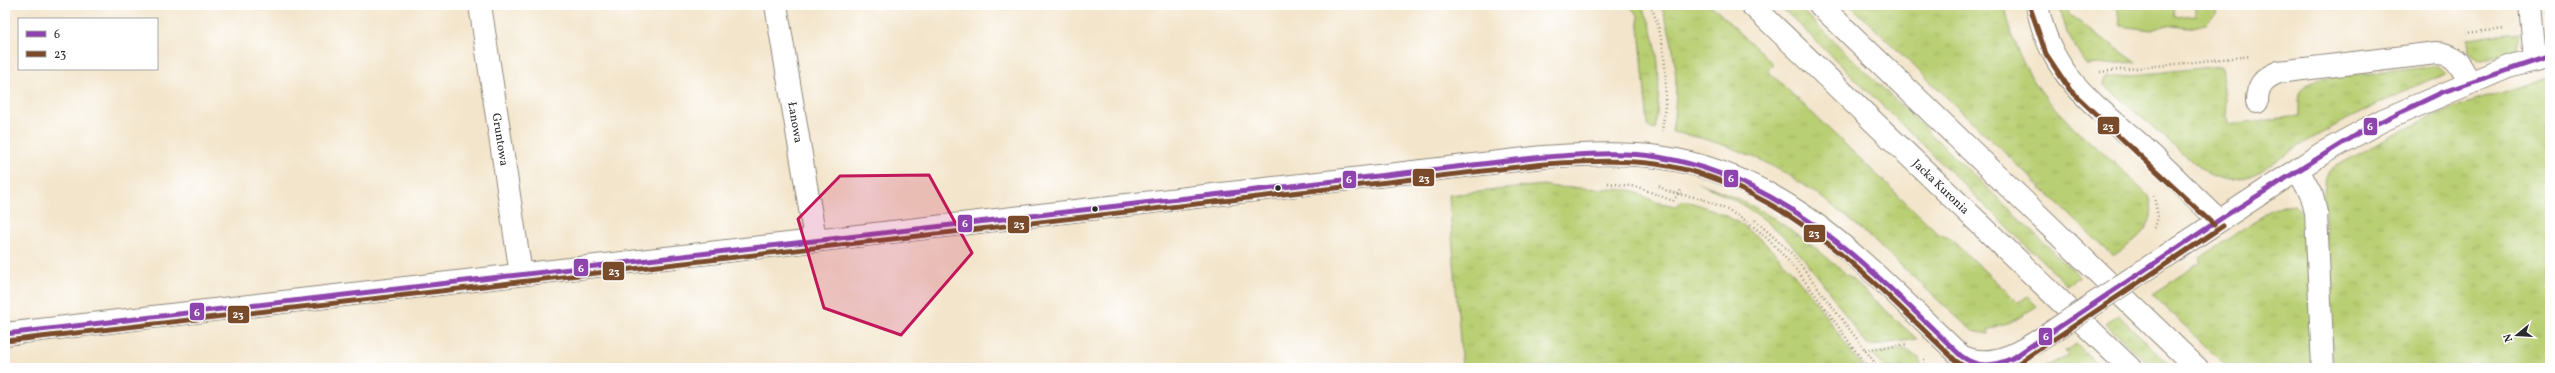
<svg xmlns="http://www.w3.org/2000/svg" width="2555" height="373" font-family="Vollkorn,serif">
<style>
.grass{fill:url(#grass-tufts);stroke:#727d4f}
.garden{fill:#b9cf73;stroke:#727d4f}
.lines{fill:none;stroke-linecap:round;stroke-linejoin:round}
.minor-casing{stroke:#8f887b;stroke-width:24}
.major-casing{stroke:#8f887b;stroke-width:24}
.path{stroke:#8f887b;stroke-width:2.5;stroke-dasharray:1 3;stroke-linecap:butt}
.minor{stroke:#fff;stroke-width:22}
.major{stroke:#fff;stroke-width:22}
.minor-bridge-casing{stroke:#8f887b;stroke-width:24;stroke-linecap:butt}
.minor-bridge{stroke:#fff;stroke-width:22}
.bus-1-casing{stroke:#fff;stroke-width:8}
.bus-2-casing{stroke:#fff;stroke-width:8}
.bus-1{stroke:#8e44ad;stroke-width:5}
.bus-2{stroke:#7a4b2a;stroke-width:5}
.marked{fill:#c2185b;fill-opacity:0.2;stroke:#c2185b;stroke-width:3;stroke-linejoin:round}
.bus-dot{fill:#2b2b2b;stroke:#fff;stroke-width:1.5}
.labels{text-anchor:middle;stroke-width:3;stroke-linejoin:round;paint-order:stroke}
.street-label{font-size:12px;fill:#2b2b2b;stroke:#fff}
.line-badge{stroke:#fff;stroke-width:1.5}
.badge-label{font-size:11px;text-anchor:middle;font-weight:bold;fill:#fff}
</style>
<defs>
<pattern id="grass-tufts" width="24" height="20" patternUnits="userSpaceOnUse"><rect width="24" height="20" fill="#b9cf73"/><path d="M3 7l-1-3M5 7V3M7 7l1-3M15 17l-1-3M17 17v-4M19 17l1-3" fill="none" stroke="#9fb264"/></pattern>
</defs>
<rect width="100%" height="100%" fill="#fff"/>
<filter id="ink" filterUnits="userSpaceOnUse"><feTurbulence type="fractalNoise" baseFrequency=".025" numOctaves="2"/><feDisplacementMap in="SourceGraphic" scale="8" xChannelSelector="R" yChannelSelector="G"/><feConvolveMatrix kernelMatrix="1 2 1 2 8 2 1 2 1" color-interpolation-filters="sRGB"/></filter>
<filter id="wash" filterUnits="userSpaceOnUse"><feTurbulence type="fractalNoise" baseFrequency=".012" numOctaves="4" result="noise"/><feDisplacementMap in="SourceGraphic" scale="16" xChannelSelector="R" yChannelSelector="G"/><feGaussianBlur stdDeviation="0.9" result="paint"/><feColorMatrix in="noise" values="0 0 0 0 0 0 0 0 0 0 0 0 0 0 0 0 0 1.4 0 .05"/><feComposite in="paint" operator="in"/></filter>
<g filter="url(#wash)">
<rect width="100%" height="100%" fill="#f3e5cb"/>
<!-- grass -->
<g class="grass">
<path d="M1628,5H1641C1662,40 1661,90 1655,129L1648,127L1638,15Z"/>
<path d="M1661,5H1711L1773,64L1767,70L1939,234L1949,238L2018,302L2028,297L2037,306L2015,320L1987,330L1988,334L1973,331C1875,248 1808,155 1672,132C1679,86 1677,49 1661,5Z"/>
<path d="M1779,5H1796L2080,277L2067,285Z"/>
<path d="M1850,5H2005C2022,104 2086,131 2149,196C2160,225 2135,241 2113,256Z"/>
<path d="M2059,5H2067L2068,14L2136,62L2086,65L2067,33Z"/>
<path d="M2519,33L2517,49L2479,61L2469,52L2468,38Z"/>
<path d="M2221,66L2228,124L2299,116C2299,95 2297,86 2320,79L2439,66L2446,73C2397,93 2350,117 2304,143C2284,154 2263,174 2240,179C2227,182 2214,177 2203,170L2104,85L2106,78Z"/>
<path d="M2550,77V368H2333L2324,193L2326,177L2331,169L2403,130L2456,107Z"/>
<path d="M1697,182C1791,214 1845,274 1917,339L1868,346C1839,308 1813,263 1778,231C1755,210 1725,194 1697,182Z"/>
<path d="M1543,185L1554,187L1631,190L1656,202L1676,206L1684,200C1702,206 1719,211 1735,221C1786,250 1828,321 1863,368H1462L1449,195Z"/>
<path d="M2283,205L2294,206L2305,215L2315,368H2228L2152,294L2201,262L2200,258L2269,211Z"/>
<path d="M2118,315L2173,368H2152L2106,324Z"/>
<path d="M2076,344L2102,368H2043L2068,355L2065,351Z"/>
<path d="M1904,349L1919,358L1922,368H1884L1872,354Z"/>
</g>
<!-- garden -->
<path class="garden" d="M2132,5H2173L2175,17L2196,15V5H2217L2216,14L2206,24L2198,26L2187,28L2167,25L2151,30L2120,26L2117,6Z"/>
</g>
<g filter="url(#ink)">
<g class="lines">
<defs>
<g id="minor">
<path id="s1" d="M480,5L521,274"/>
<path id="s2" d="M776,5L815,239"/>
<path d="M2037,5C2051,77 2091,101 2142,146C2168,170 2193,196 2219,220"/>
<path d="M2530,5L2535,60"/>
<path d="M2257,102C2257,86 2263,78 2279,72L2436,53C2457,53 2460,67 2470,82"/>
<path d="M2298,170L2312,196L2316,213L2323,368"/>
<path d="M2134,277L2321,154L2383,120L2508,67L2550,56"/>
<path d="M5,334L1543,157C1579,155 1622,152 1658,157C1790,175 1869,270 1961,356C1994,373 2031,346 2059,327"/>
</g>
<g id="major">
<path id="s3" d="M1752,5L2130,368"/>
<path d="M1820,5L2197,368"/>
</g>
</defs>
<!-- minor casing -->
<use href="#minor" class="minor-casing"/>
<!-- major casing -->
<use href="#major" class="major-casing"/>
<!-- path -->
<g class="path">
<path d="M1650,5C1668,41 1668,92 1662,131"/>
<path d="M2466,33L2505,29"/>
<path d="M2100,72L2251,56"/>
<path d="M1608,183L1638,187L1673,201L1682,189"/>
<path d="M1659,186C1670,195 1689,195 1702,199C1716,204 1730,211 1743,219C1789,249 1834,323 1868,368"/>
<path d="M2154,196L2158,217L2154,230"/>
<path d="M1755,220L1792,254L1879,368"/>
<path d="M1865,350L1908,344"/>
<path d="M1924,359L1926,368"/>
</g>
<!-- minor -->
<use href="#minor" class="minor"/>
<!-- major -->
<use href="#major" class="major"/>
<defs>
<path id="minor-bridge" d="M2059,327L2134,277"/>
</defs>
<!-- minor-bridge casing -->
<use href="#minor-bridge" class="minor-bridge-casing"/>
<!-- minor-bridge -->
<use href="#minor-bridge" class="minor-bridge"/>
<defs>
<path id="bus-1" d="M5,334L1543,157C1581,155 1620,151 1658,157C1787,178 1871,270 1961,356C1979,369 1994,366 2013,358L2225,216L2365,129L2443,92L2550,56"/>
<g id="bus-2">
<path d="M2030,7L2046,54L2070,90L2214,225"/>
<path d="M6,341L1544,164C1581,162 1619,159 1656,164C1781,181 1869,278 1956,361L1967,368"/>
<path d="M2007,368L2017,364L2223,226"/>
</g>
</defs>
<!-- bus-1 casing -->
<use href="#bus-1" class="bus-1-casing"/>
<!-- bus-2 casing -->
<use href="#bus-2" class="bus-2-casing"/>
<!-- bus-1 -->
<use href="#bus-1" class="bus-1"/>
<!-- bus-2 -->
<use href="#bus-2" class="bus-2"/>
</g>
</g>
<!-- marked area -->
<path class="marked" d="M929,175L972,253L901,335L824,308L798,219L840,176Z"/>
<!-- markers -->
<g class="bus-dot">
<circle cx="1278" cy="188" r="3.5"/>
<circle cx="1095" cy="209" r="3.5"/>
</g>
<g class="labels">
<!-- street labels -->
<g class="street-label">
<text dy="4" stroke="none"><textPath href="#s2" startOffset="119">Łanowa</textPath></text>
<text dy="4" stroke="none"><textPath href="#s1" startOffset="136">Gruntowa</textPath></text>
<text dy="4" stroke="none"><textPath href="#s3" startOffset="262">Jacka Kuronia</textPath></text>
</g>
</g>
<g class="line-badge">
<rect x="2097" y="116" width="23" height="19" rx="4" fill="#7a4b2a"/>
<rect x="2363" y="117" width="15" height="19" rx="4" fill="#8e44ad"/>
<rect x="1412" y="168" width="23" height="19" rx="4" fill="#7a4b2a"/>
<rect x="1723" y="169" width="16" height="19" rx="4" fill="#8e44ad"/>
<rect x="1342" y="170" width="15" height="19" rx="4" fill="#8e44ad"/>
<rect x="957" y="214" width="16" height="19" rx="4" fill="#8e44ad"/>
<rect x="1007" y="215" width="23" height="19" rx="4" fill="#7a4b2a"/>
<rect x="1803" y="224" width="23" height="19" rx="4" fill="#7a4b2a"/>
<rect x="573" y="258" width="16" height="19" rx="4" fill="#8e44ad"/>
<rect x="602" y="261" width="23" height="20" rx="4" fill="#7a4b2a"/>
<rect x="189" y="302" width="16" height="19" rx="4" fill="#8e44ad"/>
<rect x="227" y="305" width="23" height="19" rx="4" fill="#7a4b2a"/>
<rect x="2038" y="327" width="15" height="19" rx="4" fill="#8e44ad"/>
</g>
<g class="badge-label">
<text x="2108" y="130">23</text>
<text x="2370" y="130">6</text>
<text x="1424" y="182">23</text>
<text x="1731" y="182">6</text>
<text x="1349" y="183">6</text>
<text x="965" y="227">6</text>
<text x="1019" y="228">23</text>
<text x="1814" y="237">23</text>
<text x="581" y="272">6</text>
<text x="614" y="275">23</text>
<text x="197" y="316">6</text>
<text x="238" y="318">23</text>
<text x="2046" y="340">6</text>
</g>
<!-- margin -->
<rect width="2555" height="373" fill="none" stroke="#fff" stroke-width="20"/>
<!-- legend -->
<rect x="18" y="18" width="140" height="52" fill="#ffffff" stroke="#aaaaaa"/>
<rect x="26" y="31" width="20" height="6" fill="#8e44ad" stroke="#aaaaaa"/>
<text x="54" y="38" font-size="12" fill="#2b2b2b">6</text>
<rect x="26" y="51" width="20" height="6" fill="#7a4b2a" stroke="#aaaaaa"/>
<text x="54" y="58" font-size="12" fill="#2b2b2b">23</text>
<!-- north arrow -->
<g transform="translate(2517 335) rotate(252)" stroke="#ffffff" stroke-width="3" paint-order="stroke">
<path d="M0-3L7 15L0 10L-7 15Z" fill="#2b2b2b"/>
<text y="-6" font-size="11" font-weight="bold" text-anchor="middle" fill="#2b2b2b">N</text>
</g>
</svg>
